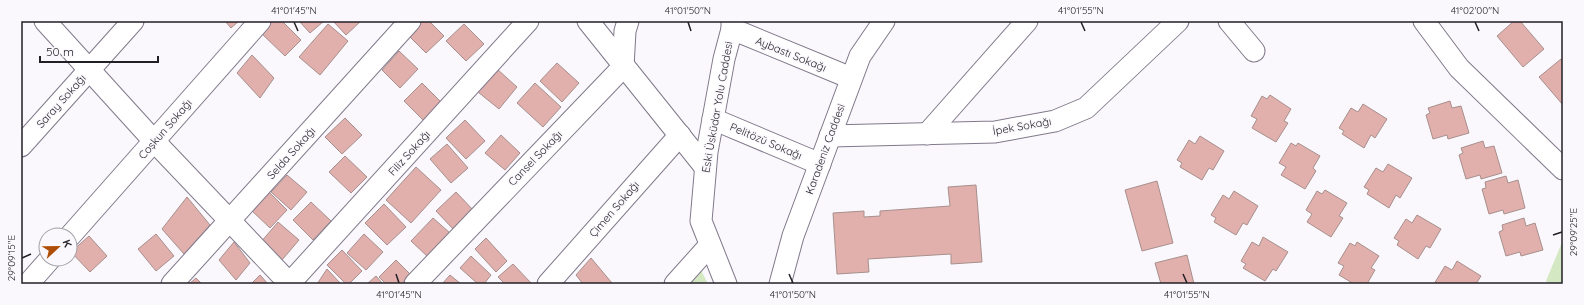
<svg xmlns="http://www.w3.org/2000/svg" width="1584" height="305" font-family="Quicksand,sans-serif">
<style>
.green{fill:#d3e8c3}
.building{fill:#e1b0ad;stroke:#a78f8d}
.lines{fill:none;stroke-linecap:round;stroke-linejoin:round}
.minor-casing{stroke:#81798b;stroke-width:23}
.minor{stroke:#fff;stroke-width:21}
.ticks{fill:none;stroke:#221f26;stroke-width:1.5}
.labels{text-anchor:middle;stroke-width:3;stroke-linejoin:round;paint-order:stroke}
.street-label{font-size:11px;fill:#221f26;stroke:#faf8fc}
.neatline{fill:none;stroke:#221f26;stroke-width:1.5}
.ticks-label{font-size:10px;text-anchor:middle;fill:#221f26}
</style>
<rect width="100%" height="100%" fill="#faf8fc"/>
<!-- green -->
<g class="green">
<path d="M1563,240V284H1549L1546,281Z"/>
<path d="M699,266L708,284H683Z"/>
</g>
<!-- building -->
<g class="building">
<path d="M225,21H239L231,28Z"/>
<path d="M272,21H282L301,40L285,56L261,33Z"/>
<path d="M299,21H324L310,33Z"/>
<path d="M333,21H361L346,35Z"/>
<path d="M418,21H429L444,36L426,53L406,33Z"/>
<path d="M1514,21H1520L1544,49L1523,67L1497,36Z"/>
<path d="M328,24L348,41L320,75L299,57Z"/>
<path d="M464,24L484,44L466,61L446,41Z"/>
<path d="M399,51L418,69L400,88L382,70Z"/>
<path d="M252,55L274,78L260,98L237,73Z"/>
<path d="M1561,59L1563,62V105L1539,77Z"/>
<path d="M557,63L579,83L562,102L540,81Z"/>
<path d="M497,69L517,87L499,109L478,92Z"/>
<path d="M422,83L442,103L424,121L404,101Z"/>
<path d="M535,83L561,107L543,127L517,103Z"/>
<path d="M1270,95L1291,109L1284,121L1288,123L1276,142L1252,128L1257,119L1251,116L1262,96L1267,99Z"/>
<path d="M1450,101L1452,108L1461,106L1469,133L1448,139L1447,135L1433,139L1426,115L1430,113L1428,108Z"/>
<path d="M1363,104L1387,119L1375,138L1371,135L1364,148L1342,134L1344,131L1339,128L1351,108L1358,112Z"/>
<path d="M345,118L362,135L342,154L325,137Z"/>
<path d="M465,120L485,141L466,159L446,138Z"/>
<path d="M501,135L520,153L505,170L485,153Z"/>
<path d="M1200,136L1224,151L1213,170L1209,168L1202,180L1180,167L1182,163L1177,160L1189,140L1195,144Z"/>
<path d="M1483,141L1485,148L1494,146L1502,173L1481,179L1480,175L1466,179L1459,155L1463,153L1461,148Z"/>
<path d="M1291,143L1296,146L1298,143L1320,156L1313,168L1316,171L1305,189L1281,175L1286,167L1279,163Z"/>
<path d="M447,144L468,168L451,183L430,159Z"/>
<path d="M345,156L367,177L351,193L329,172Z"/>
<path d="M1388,164L1412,178L1400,198L1396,195L1389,208L1367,194L1369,190L1364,187L1376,168L1383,172Z"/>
<path d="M416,167L441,190L411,223L386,200Z"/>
<path d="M287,175L307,192L291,210L271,192Z"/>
<path d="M1506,176L1508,183L1518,180L1525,208L1504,214L1503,210L1489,214L1482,189L1486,188L1485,182Z"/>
<path d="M1157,181L1173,243L1142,251L1125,190Z"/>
<path d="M976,185L982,262L951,264V254L868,259L869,272L837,274L833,213L864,211V217L880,216V211L950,206L948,187Z"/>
<path d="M1325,190L1347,203L1339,216L1343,218L1331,237L1307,222L1312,214L1306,210L1317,191L1322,194Z"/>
<path d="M1234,191L1258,206L1247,225L1243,223L1236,235L1214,222L1216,218L1211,215L1223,195L1229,199Z"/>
<path d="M269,192L287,210L270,228L251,210Z"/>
<path d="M456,192L475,212L455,231L436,211Z"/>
<path d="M187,197L210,225L184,254L162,229Z"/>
<path d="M311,202L331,221L313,240L293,220Z"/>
<path d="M384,204L406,227L387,245L365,223Z"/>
<path d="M1417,215L1441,229L1430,248L1426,246L1418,259L1397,245L1399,241L1394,238L1406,219L1412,223Z"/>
<path d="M433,218L450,233L428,257L411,241Z"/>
<path d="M1524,218L1526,226L1535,223L1543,250L1521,256L1520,252L1506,256L1499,232L1503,230L1502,225Z"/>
<path d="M278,222L299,240L282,260L261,242Z"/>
<path d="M156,234L174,256L156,271L138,249Z"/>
<path d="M364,234L383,252L366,270L347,253Z"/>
<path d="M89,236L107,256L90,272L71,252Z"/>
<path d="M1263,237L1288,252L1276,271L1273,269L1265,281L1243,268L1246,264L1241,261L1252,242L1259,246Z"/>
<path d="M486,238L507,261L496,272L475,249Z"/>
<path d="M234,242L250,263L236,280L219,260Z"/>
<path d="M1357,242L1379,256L1371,268L1375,270L1367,284H1354L1339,275L1344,266L1338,263L1350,243L1355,246Z"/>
<path d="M342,250L362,271L349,284H346L327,265Z"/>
<path d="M1187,255L1194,284H1161L1155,263Z"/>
<path d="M471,256L491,275L484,284H478L460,268Z"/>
<path d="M591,258L612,283L611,284H583L576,275Z"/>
<path d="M396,260L413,277L406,284H386L379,277Z"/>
<path d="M1457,261L1481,276L1476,284H1434L1445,266L1452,270Z"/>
<path d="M513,264L531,283V284H505L498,277Z"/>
<path d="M327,269L341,284H317Z"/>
<path d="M260,275L268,284H251Z"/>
<path d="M450,275L461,284H442Z"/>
<path d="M376,276L383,284H367Z"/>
<path d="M196,278L202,284H189Z"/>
</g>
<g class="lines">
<defs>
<g id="minor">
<path d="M45,21L154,141L290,284"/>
<path d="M588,21L705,167"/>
<path d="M1229,21L1254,51"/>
<path d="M1424,21L1459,68L1563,169"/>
<path d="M732,29L851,78"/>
<path d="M713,119L820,164"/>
<path d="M927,134L1027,21"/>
<path d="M830,136L995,132L1055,121L1086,108L1178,21"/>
<path d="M21,146L133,21"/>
<path d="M70,236L260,21"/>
<path d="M28,284L50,259"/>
<path d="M172,284L410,21"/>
<path d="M289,284L528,21"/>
<path d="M415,284L623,67L625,31L628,21"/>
<path d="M548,284L680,135"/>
<path d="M675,284L710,245"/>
<path d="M726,284L701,221L707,152L724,59L732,29V21"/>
<path d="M780,284L793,236L860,56L884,21"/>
</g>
</defs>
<!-- minor casing -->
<use href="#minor" class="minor-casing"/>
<!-- minor -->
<use href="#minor" class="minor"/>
</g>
<!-- ticks -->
<path class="ticks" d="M294,22L298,31M688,22L691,31M1081,22L1085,31M1475,22L1479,31M1553,235L1562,232M22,258L31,254M396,274L399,283M789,274L793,283M1183,274L1187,283"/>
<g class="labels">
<!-- street labels -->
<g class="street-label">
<text transform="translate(791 54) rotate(22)" y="4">Aybastı Sokağı</text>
<text transform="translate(61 101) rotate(-48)" y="4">Saray Sokağı</text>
<text transform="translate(717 107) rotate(-80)" y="4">Eski Üsküdar Yolu Caddesi</text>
<text transform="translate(1022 126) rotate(-10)" y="4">İpek Sokağı</text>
<text transform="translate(165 129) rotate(-49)" y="4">Coşkun Sokağı</text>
<text transform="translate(766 141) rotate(23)" y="4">Pelitözü Sokağı</text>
<text transform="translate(825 149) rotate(-70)" y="4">Karadeniz Caddesi</text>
<text transform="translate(291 153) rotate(-48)" y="4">Selda Sokağı</text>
<text transform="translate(409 153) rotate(-48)" y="4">Filiz Sokağı</text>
<text transform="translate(535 158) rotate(-46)" y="4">Cansel Sokağı</text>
<text transform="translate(614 209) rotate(-49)" y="4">Çimen Sokağı</text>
</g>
</g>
<!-- border -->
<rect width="1584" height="305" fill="none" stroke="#faf8fc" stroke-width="44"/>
<!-- north arrow -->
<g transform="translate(58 247) rotate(68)"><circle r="19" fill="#faf8fc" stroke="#a4a1a6"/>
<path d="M0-3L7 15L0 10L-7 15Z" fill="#af4f06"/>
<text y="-6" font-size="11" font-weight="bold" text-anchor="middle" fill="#221f26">K</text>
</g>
<!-- scale -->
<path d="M40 56v6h118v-6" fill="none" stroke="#221f26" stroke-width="2"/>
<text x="46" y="56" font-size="12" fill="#221f26" stroke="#faf8fc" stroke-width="3" paint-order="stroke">50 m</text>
<rect x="22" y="22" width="1540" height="261" class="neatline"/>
<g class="ticks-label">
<text x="294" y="14">41°01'45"N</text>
<text x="688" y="14">41°01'50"N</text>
<text x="1081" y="14">41°01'55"N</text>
<text x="1475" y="14">41°02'00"N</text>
<text transform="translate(1573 232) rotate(-90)" y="4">29°09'25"E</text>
<text transform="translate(11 258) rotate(-90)" y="4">29°09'15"E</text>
<text x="399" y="298">41°01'45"N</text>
<text x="793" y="298">41°01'50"N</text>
<text x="1187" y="298">41°01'55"N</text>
</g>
</svg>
